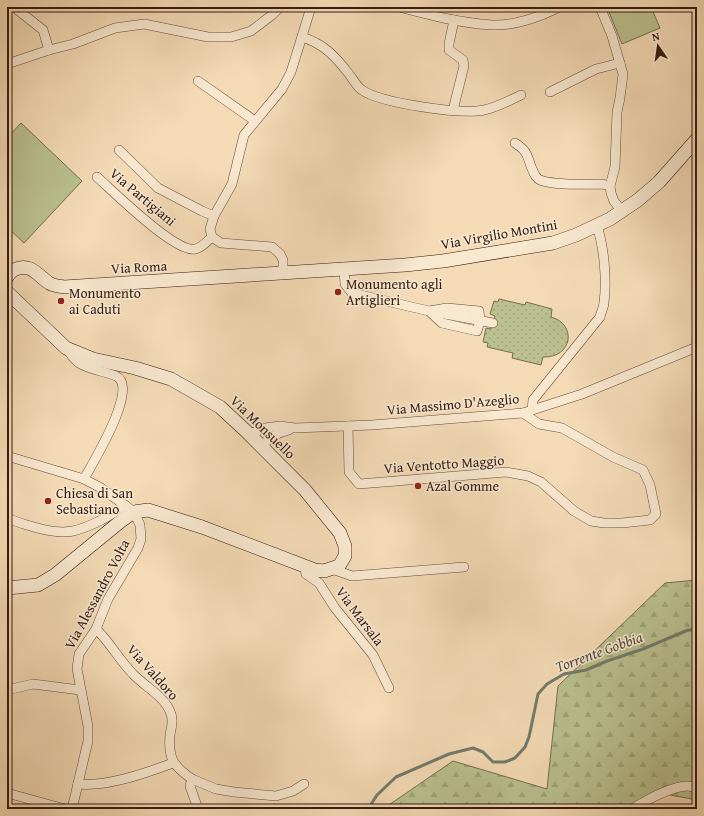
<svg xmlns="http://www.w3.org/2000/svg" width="704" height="816" font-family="'Gentium Book Plus',serif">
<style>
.grass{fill:url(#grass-dots);stroke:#766e50}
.forest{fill:url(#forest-firs);stroke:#766e50}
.park{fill:#bac08f;stroke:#766e50}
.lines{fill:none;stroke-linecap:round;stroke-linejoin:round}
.stream{stroke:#727b6e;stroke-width:3}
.minor-casing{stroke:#634b3b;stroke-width:10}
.secondary-casing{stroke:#331b12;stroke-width:14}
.minor{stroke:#f8e8d0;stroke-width:9}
.secondary{stroke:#f8e8d0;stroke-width:13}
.poi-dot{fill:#8f2418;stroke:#f8e8d0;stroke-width:1.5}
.labels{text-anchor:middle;stroke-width:3;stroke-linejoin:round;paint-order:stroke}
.street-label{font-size:14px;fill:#331b12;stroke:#f8e8d0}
.poi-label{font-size:14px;fill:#331b12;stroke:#f8e8d0;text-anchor:start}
.water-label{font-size:15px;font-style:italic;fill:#524b40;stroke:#f8e8d0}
</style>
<defs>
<pattern id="grass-dots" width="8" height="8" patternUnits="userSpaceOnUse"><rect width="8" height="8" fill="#bac08f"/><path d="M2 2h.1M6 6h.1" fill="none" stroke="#a0a47a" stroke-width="1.8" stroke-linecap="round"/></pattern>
<pattern id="forest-firs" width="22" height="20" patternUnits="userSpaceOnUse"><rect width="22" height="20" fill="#bac08f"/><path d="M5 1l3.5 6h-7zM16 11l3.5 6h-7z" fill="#a0a47a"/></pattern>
</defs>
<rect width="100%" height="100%" fill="#f4dbb6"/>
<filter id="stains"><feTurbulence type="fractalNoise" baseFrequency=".005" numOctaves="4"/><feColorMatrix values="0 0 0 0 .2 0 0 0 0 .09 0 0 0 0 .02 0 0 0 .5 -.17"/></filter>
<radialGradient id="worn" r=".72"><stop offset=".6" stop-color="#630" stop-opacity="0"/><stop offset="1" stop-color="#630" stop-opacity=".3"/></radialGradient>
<!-- grass -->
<path class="grass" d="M499,299L525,305L526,302L552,309L551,317C577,324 573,358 543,357L541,365L512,358L513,353L487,347L488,343L483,342L486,328L491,329L495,316L490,314L494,301L498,302Z"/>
<!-- forest -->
<path class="forest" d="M697,580V800L665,794L629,809H383L453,761L547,789L558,686L665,583Z"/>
<!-- park -->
<g class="park">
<path d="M607,7H651L660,28L622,44Z"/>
<path d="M21,123L82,181L24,243L7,227V138Z"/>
</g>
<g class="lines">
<!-- stream -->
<path class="stream" d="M368,809L377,795L396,777L449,754L473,748L483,752L493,762H505L515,758L525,747L529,737L538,694L547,684L564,674L586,670L607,661L643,649L688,630H697"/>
<defs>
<g id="minor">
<path d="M14,7L43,30L49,50"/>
<path d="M399,7C429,15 460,23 492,25C514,26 540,17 559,7"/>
<path d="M600,7L612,36L623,74L620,98L617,112L615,167L610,186L611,193L614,201L622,212"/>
<path d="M302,37C324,44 335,56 349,74C353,79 357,87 362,90C380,103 462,115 484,110C495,108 511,100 521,95"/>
<path d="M7,64L49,50L73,44L115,28L144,24L208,37H231L251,31L272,15L280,7"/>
<path d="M198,81L255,121"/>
<path d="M550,92L596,69L620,63"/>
<path d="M453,110L464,66L463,60L449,50V44L454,20"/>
<path d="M515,143C530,153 526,156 533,171C534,174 537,179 540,180C555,186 586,184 602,184L610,186"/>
<path d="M119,150L158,188L202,211L214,216"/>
<path d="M97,177C113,191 175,253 195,249C202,248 207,241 212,237"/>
<path d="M344,269L345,284L352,293L429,311L442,323L477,331L480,321L479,311L447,308L429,311"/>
<path d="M283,273V260L280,254L272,247L221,243L212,237L210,229L214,216L232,184L244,135L282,89L291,72L311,7"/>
<path d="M434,312L493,323"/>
<path d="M67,349C70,353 74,360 79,363C90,370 104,371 116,376C140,387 92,464 84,479"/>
<path d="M532,410L533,400L600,317C601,312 604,307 604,302C607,280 604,247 597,226"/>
<path d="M348,426L349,472L359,484L506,472L528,476L541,482L574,511L591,521L604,523H622L650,520L656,514L650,485L643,470L613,457L562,428L539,424L523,413"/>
<path d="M250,434L265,428L280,426L295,428L372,425L523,413L582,394L697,347"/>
<path d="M262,446C270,437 277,433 289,430"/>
<path d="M7,456L84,479L101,488L134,512L140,525L141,539L138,548L108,599L96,629L79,654L77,669L88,726V741L72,809"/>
<path d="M7,518C24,525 55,535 73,531C90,527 111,516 125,505"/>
<path d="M304,565L306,574L319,583L335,608L373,655L389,688"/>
<path d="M332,569L352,576L464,567"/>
<path d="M96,629C110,642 119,660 133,674C145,687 165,696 171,714C174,722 171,727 170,735C168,758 173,766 192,779L190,786L198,809"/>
<path d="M7,690L33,684L80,690"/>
<path d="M192,779L216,789L234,792L276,796L293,791L304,784"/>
<path d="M78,784C107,787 146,773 173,763"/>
<path d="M7,793L65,809"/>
<path d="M632,809C645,801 672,786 688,786C691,786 694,788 697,788"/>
</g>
<g id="secondary">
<path d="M7,277C9,274 12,270 16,269C31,263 37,275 49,283C54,286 59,286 64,287L405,265L443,261L553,243L576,235L610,219L638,200L659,182L697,139"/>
<path d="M7,292L66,348L93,359L135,368L171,379L220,407L246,431L305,490L340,533L345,546V556L339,566L324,571L315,570L202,527L148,510L134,512L121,521L55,575L38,585L7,588"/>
</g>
</defs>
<!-- minor casing -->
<use href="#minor" class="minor-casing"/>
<!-- secondary casing -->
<use href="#secondary" class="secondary-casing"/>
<!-- minor -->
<use href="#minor" class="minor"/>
<!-- secondary -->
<use href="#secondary" class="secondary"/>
</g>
<!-- markers -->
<g class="poi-dot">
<circle cx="338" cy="292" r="4"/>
<circle cx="61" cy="301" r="4"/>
<circle cx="418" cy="486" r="4"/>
<circle cx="48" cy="501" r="4"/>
</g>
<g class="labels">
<!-- street labels -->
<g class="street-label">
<text transform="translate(143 197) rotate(40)" y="5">Via Partigiani</text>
<text transform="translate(499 234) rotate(-10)" y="5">Via Virgilio Montini</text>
<text transform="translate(139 267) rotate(-3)" y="5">Via Roma</text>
<text transform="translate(453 404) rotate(-5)" y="5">Via Massimo D'Azeglio</text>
<text transform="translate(263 427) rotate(44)" y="5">Via Monsuello</text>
<text transform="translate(444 464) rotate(-4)" y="5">Via Ventotto Maggio</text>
<text transform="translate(97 594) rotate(-62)" y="5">Via Alessandro Volta</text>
<text transform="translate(360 616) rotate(53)" y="5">Via Marsala</text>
<text transform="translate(153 672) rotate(48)" y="5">Via Valdoro</text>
</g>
<!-- poi labels -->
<g class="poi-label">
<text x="346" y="289">Monumento agli<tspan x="346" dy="16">Artiglieri</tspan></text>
<text x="69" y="298">Monumento<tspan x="69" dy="16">ai Caduti</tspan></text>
<text x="426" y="491">Azal Gomme</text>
<text x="56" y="498">Chiesa di San<tspan x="56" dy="16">Sebastiano</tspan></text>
</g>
<!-- water labels -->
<g class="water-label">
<text transform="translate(599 652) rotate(-20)" y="5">Torrente Gobbia</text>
</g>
</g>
<!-- margin -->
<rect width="704" height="816" fill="none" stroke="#f4dbb6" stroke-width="24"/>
<rect x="8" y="8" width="688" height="800" fill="none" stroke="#331b12" stroke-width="2"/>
<rect x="12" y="12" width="680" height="792" fill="none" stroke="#331b12"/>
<!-- north arrow -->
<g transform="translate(658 46) rotate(347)" stroke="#f8e8d0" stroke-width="3" paint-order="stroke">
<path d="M0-3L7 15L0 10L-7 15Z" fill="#331b12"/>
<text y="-6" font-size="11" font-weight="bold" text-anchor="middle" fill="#331b12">N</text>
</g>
<rect width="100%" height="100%" filter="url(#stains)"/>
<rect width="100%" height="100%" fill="url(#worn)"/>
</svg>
